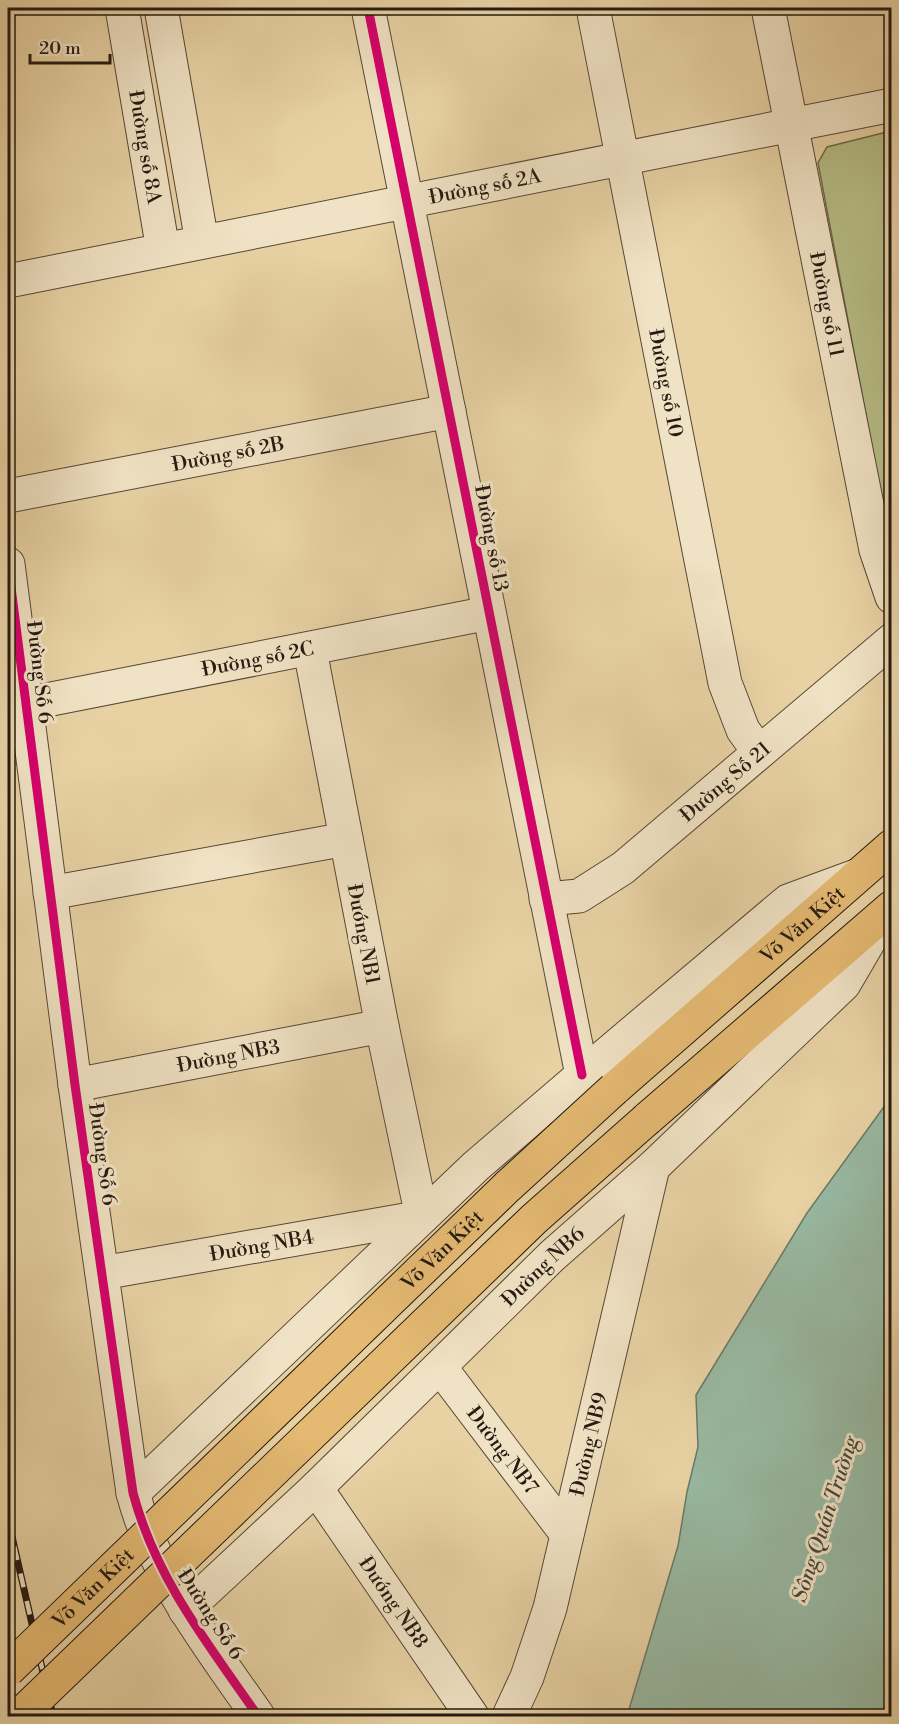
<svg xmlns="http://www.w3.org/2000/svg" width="899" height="1724" font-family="'Libre Bodoni',serif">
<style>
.green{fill:#b6bc86;stroke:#6e6b4c;stroke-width:1.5}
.water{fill:#98b8a1;stroke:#6a7968;stroke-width:1.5}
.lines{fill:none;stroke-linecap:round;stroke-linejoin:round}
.minor-casing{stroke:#564836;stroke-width:35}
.major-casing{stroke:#251a12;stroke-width:35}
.minor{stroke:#f0e2c4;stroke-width:33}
.major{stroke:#e4b972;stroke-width:33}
.rail-casing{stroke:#251a12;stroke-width:7}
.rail{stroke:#f0e2c4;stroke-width:4.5;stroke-dasharray:14;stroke-linecap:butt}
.major-bridge-casing{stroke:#251a12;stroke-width:35;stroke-linecap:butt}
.major-bridge{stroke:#e4b972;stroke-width:33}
.cycleway-casing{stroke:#f0e2c4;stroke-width:13}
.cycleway{stroke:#d6006c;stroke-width:9}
.labels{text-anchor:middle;stroke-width:6;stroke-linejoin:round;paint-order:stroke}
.street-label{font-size:20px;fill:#251a12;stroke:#f0e2c4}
.water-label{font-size:21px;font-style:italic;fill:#48493d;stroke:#f0e2c4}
</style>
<rect width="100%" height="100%" fill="#e8d2a4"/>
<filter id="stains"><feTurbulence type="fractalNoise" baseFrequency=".00333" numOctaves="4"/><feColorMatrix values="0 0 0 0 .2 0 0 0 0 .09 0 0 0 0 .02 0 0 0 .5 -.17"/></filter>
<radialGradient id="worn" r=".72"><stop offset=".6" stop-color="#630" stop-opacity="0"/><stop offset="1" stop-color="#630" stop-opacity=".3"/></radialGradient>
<!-- green -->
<path class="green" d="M891,131V546L818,163L827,147Z"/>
<!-- water -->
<path class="water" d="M891,1097V1716H627L678,1546L687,1492L698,1447L696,1395L807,1213Z"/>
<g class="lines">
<defs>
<g id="minor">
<path id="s1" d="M122,8L163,250"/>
<path d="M161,8L202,242"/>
<path d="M368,8L582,1075"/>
<path id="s2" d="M593,8L725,683L743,730L759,752"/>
<path id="s3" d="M768,8L876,550L892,597"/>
<path id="s4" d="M8,281L892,105"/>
<path id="s5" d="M8,496L449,411"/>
<path d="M8,564L75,1085L133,1493C156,1579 208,1644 258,1716"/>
<path id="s6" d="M26,704L489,613"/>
<path d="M50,893L346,839"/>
<path id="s7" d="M546,899L579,896L623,868L892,640"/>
<path id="s8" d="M75,1085L382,1026"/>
<path id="s9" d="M102,1273L422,1217L382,1026L310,650"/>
<path id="s10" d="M440,1367L566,1533"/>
<path id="s11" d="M316,1488L472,1716"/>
<path d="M133,1493L476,1166L582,1075L788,901L856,876"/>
<path id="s12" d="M185,1610L316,1488L552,1256L653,1167L844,984L882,919"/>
<path id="s13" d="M509,1716L527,1677L550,1608L653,1167"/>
</g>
<g id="major">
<path id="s14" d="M614,1089L892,846"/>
<path d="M647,1119L892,907"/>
</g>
</defs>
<!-- minor casing -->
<use href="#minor" class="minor-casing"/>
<!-- major casing -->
<use href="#major" class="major-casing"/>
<!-- minor -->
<use href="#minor" class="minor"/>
<!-- major -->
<use href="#major" class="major"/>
<defs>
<path id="rail" d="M8,1519L53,1716"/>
</defs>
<!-- rail casing -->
<use href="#rail" class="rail-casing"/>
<!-- rail -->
<use href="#rail" class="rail"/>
<defs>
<g id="major-bridge">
<path id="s15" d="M8,1670L507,1187L614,1089"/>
<path d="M19,1716L534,1219L647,1119"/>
</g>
</defs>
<!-- major-bridge casing -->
<use href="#major-bridge" class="major-bridge-casing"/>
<!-- major-bridge -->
<use href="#major-bridge" class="major-bridge"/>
<defs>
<g id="cycleway">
<path d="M368,8L582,1075"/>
<path d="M8,564L75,1085L133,1493C156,1579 208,1644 258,1716"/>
</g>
</defs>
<!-- cycleway casing -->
<use href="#cycleway" class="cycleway-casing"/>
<!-- cycleway -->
<use href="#cycleway" class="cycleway"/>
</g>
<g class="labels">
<!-- street labels -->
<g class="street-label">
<text dy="7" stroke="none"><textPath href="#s1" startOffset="141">Đường số 8A</textPath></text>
<text dy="7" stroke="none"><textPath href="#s4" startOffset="486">Đường số 2A</textPath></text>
<text dy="7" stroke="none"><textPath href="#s3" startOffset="302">Đường số 11</textPath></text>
<text dy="7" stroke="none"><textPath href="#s2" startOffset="382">Đường số 10</textPath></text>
<text dy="7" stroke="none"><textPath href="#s5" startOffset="224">Đường số 2B</textPath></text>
<text transform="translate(492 538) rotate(79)" y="7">Đường số 13</text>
<text dy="7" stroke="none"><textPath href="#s6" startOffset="236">Đường số 2C</textPath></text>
<text transform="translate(40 672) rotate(83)" y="7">Đường Số 6</text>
<text dy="7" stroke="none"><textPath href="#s7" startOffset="219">Đường Số 21</textPath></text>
<text dy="7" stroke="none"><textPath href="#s14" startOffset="250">Võ Văn Kiệt</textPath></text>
<text transform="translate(364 934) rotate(79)" y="7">Đướng NB1</text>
<text dy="7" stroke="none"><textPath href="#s8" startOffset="156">Đường NB3</textPath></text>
<text transform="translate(103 1154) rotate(82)" y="7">Đường Số 6</text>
<text dy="7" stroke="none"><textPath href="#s9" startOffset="162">Đường NB4</textPath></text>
<text dy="7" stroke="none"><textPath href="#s15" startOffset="604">Võ Văn Kiệt</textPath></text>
<text dy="7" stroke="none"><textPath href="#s12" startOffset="496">Đường NB6</textPath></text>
<text dy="7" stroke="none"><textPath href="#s13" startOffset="284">Đường NB9</textPath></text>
<text dy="7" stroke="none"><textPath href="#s10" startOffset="104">Đường NB7</textPath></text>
<text dy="7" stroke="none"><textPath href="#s15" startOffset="118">Võ Văn Kiệt</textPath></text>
<text dy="7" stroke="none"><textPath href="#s11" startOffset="138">Đướng NB8</textPath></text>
<text transform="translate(211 1614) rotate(57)" y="7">Đường Số 6</text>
</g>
<!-- water labels -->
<g class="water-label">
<text transform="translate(825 1519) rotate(-72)" y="7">Sông Quán Trường</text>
</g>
</g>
<!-- margin -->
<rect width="899" height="1724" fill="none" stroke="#e8d2a4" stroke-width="30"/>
<rect x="9" y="9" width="881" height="1706" fill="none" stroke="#251a12" stroke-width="3"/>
<rect x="15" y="15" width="869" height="1694" fill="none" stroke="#251a12" stroke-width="1.5"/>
<!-- scale -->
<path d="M30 54v9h80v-9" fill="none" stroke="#251a12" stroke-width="3"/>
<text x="39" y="54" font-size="18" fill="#251a12" stroke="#f0e2c4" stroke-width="4.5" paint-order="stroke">20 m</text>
<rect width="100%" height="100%" filter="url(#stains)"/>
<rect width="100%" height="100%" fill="url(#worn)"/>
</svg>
